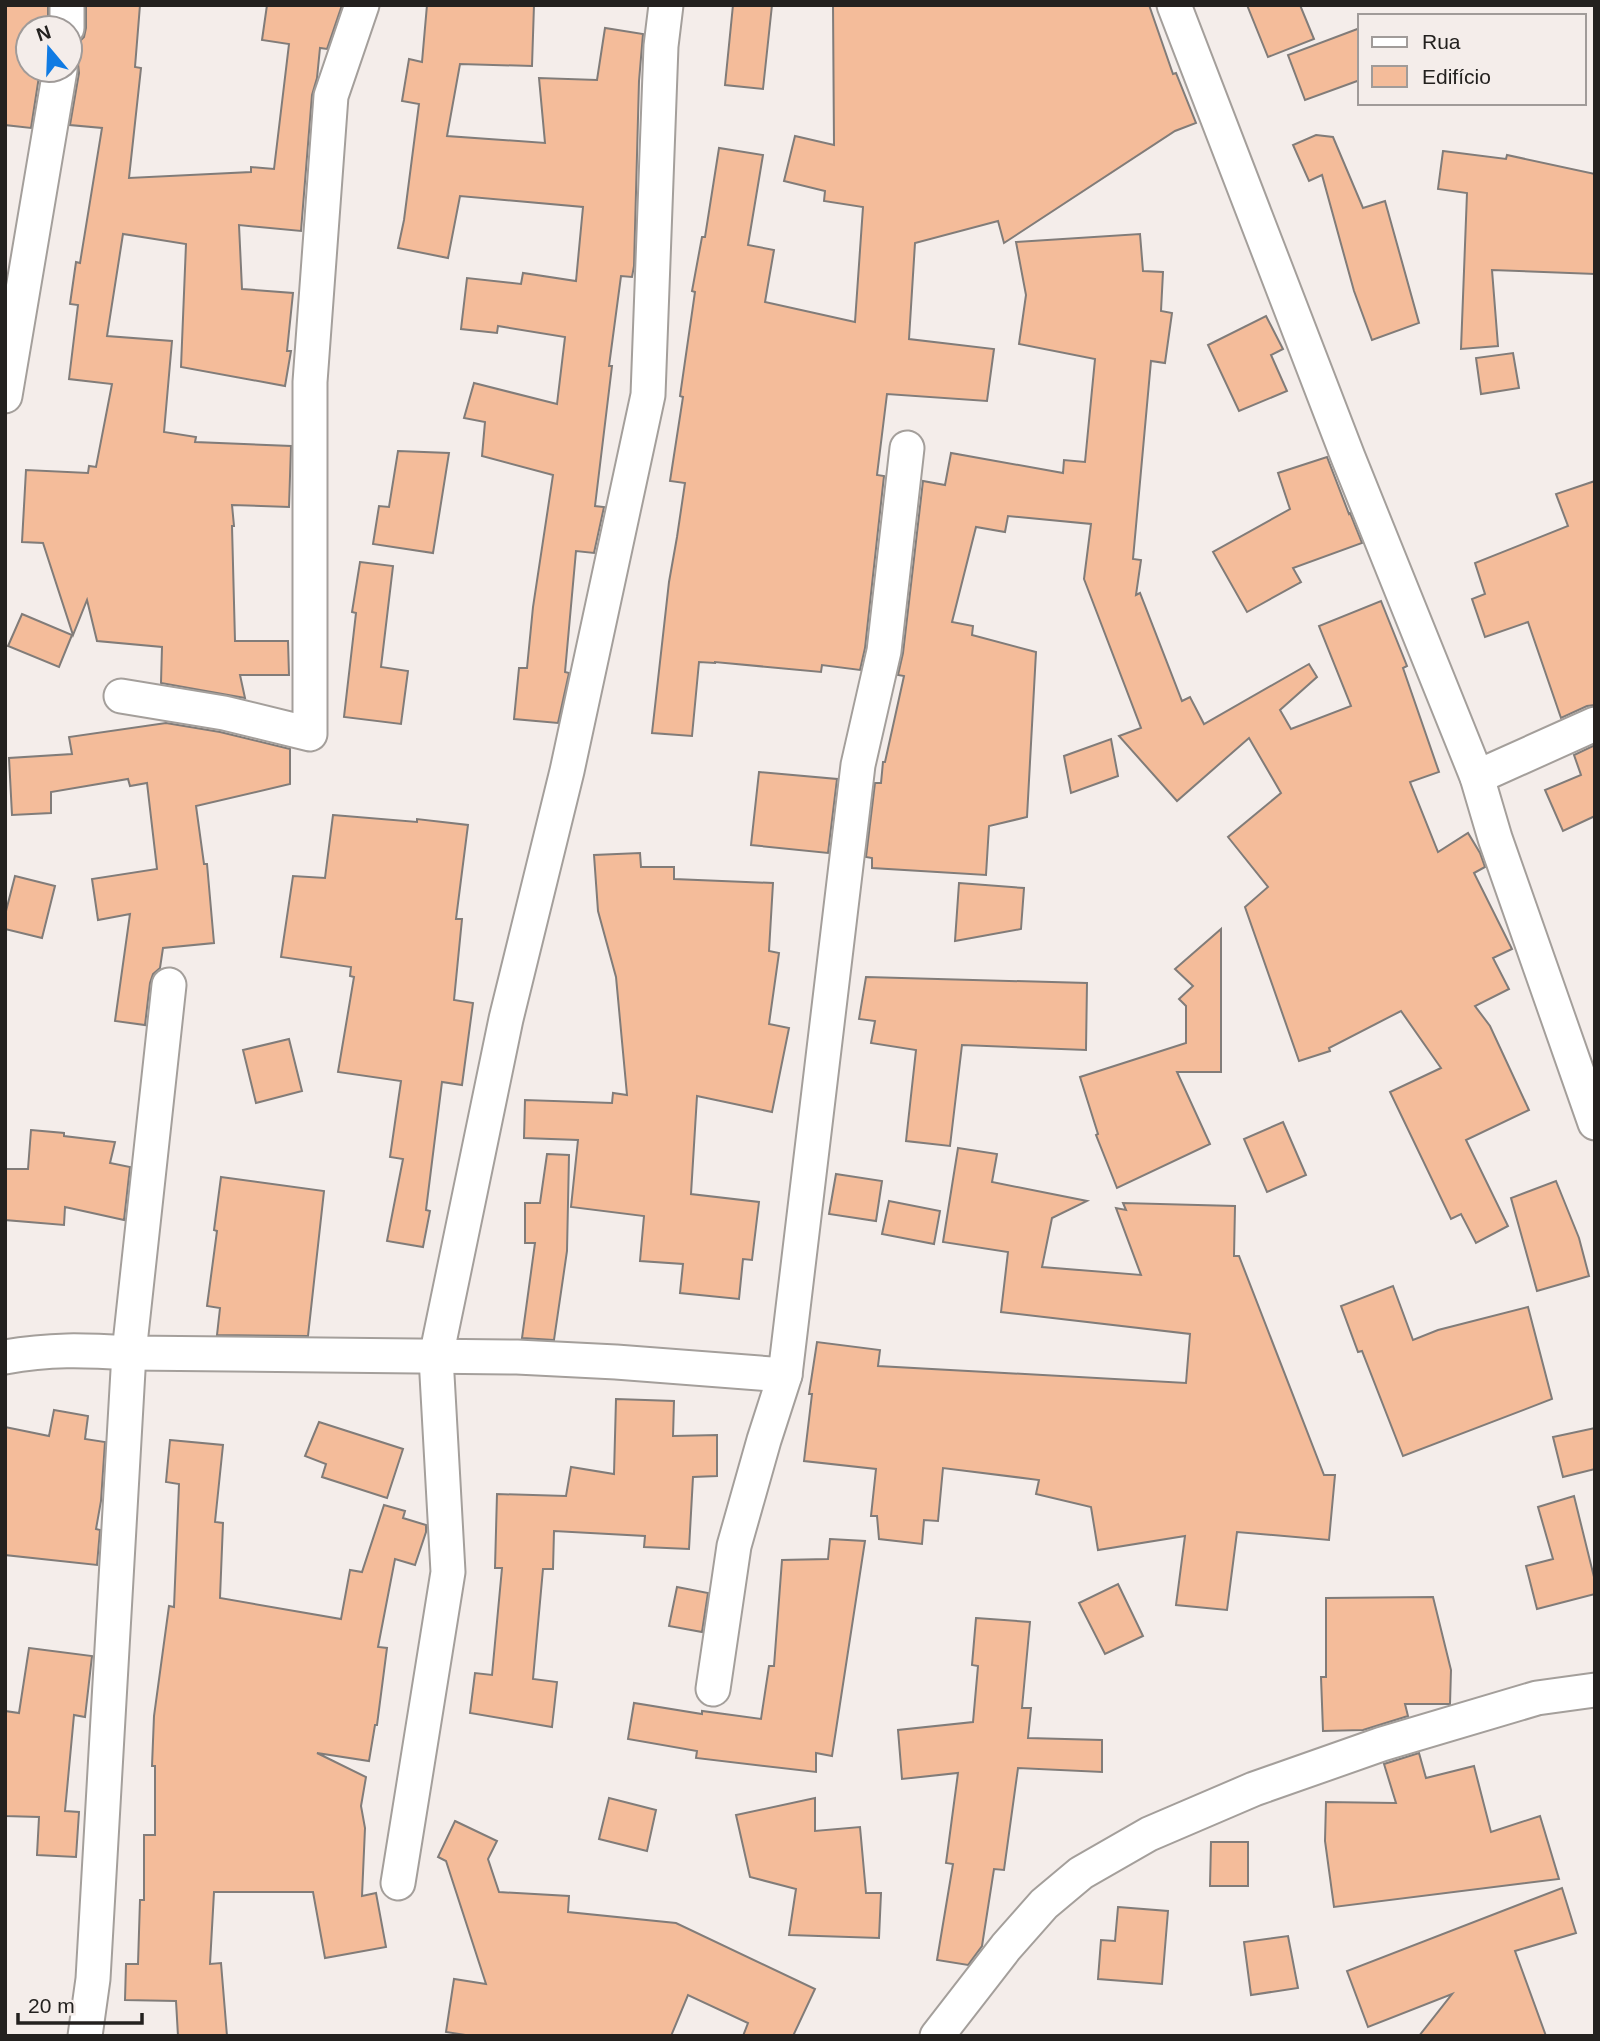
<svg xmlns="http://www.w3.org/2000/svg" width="1600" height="2041" font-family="Helvetica,sans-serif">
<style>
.building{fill:#f4bc9a;stroke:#817c79;stroke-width:2}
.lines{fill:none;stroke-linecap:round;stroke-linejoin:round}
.street-casing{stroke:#a49f9b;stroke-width:37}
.street{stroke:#fff;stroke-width:33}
</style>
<rect width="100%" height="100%" fill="#f4edea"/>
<!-- building -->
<g class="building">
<path d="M5,5H48V28H28V70H40L31,128L5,125Z"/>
<path d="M86,5H140L135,67L141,68L129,178L251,172V167L274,169L289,44L262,40L267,5H342L327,49L320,48L317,78L312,95L301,231L239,225L242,289L293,293L287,351H291L285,386L181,367L186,244L123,234L107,336L172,341L164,432L196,437L195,442L291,446L289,507L232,505L234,526H232L235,641H288L289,675H240L245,698L161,683L162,647L97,641L87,600L73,635L43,543L22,542L26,470L88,473L89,466L96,467L112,384L69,379L78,305L70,304L76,262L80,263L102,128L70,125L79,73L78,63L70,54V47L77,44L84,37L86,28Z"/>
<path d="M427,5H534L532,66L460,64L447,136L545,143L539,78L597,80L605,28L643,34L639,81L634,266L632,277L621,276L609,366H612L595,506L604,507L594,553L576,551L565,672L569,673L558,723L514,719L519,668H527L533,607L553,475L482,456L485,422L464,418L474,383L557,404L565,337L498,326L497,333L461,329L467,278L521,284L523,273L576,281L583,207L460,196L448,258L398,248L404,220L419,104L402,101L409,59L422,62Z"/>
<path d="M733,5H772L763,89L725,85Z"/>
<path d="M833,5H1149L1173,74L1176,73L1196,123L1175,131L1004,243L998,221L915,243L909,339L994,349L987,401L887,394L877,475L884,476L865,648L860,670L822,665L821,672L715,662V663L699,662L692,736L652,733L669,582L677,537L685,483L670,481L683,397L680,396L695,292L692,291L702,237H705L719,148L763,155L748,245L774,250L765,302L855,322L863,207L824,201L825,191L784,181L795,136L834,145Z"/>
<path d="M1247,5H1300L1314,39L1268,57Z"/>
<path d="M1360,28V80L1305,100L1288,55Z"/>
<path d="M1316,135L1333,137L1363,208L1385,201L1419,323L1372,340L1354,291L1322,175L1309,181L1293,145Z"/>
<path d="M1443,151L1506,159L1507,155L1595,174V274L1492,270L1498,346L1461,349L1467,193L1438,189Z"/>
<path d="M1140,234L1143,271L1163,272L1161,311L1172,313L1165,363L1151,361L1133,559L1141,560L1136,595L1140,593L1182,701L1190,697L1204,724L1309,664L1317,677L1280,710L1291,729L1351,706L1319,626L1381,601L1407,666L1403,668L1439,772L1410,782L1438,852L1468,833L1480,853L1485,867L1474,873L1512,949L1493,958L1509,989L1475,1006L1490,1026L1529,1110L1466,1140L1508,1226L1476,1243L1461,1214L1451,1219L1390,1092L1441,1068L1401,1011L1329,1048L1330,1051L1299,1061L1245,907L1268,887L1228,837L1281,793L1249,738L1177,801L1119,736L1141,728L1084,579L1091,524L1008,516L1005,532L976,527L952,622L973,626L972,635L1036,652L1027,817L989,826L986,875L872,868V858L866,857L875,783H881L883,762H885L904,676L898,675L903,653L923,481L945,485L951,453L1063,473L1064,460L1085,462L1095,359L1019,344L1026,295L1016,242Z"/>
<path d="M1266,316L1283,349L1271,355L1287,391L1239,411L1208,345Z"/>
<path d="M1513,353L1519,388L1481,394L1476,358Z"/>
<path d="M398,451L449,453L433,553L373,544L379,506L389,507Z"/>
<path d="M1327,457L1349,514L1350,513L1362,543L1293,568L1301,582L1247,612L1213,552L1290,509L1278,473Z"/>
<path d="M1595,481V705L1587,706L1561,718L1528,622L1485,637L1472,599L1485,594L1475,563L1568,526L1556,494Z"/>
<path d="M360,562L393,566L381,667L408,671L401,724L344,717L356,613L352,612Z"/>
<path d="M22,614L72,635L59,667L8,646Z"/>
<path d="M166,723L220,732L290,749V784L196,806L204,864H207L214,943L163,948L160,968L153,974L150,983L145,1025L115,1021L130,914L98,920L92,879L157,869L147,783L130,786L128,779L51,792V813L12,815L9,758L72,754L69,737Z"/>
<path d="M1111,739L1118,776L1071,793L1064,756Z"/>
<path d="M1595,745V816L1563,831L1545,790L1581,775L1574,755Z"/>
<path d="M759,772L837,779L828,853L751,845Z"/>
<path d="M333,815L417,822V819L468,825L456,919H462L454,1000L473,1003L462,1085L442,1082L426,1210L430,1211L423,1247L387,1241L403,1159L390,1157L401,1081L338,1072L354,977L350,976L351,967L281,957L293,876L325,878Z"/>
<path d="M640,853L641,867H674V879L773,883L769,951L779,953L769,1024L789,1028L772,1112L697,1096L691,1194L759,1202L752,1260L743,1259L739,1299L680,1293L683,1264L640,1261L644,1216L571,1207L578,1140L524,1138L525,1100L612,1103L613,1093L627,1095L616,977L598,911L594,855Z"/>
<path d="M15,876L55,886L42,938L5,929V915Z"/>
<path d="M959,883L1024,888L1021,929L955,941Z"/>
<path d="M1221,929V1072H1177L1210,1144L1117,1188L1096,1135L1098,1134L1080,1077L1186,1043V1006L1179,999L1193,986L1175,969Z"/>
<path d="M866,977L1087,983L1086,1050L962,1045L950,1146L906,1141L916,1050L871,1043L875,1021L859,1019Z"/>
<path d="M289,1039L302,1091L256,1103L243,1050Z"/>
<path d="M1283,1122L1306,1175L1267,1192L1244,1139Z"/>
<path d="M31,1130L64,1133V1136L115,1142L110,1163L130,1167L124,1220L65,1207L64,1225L5,1220V1169H28Z"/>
<path d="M958,1148L997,1154L992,1182L1087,1201L1052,1218L1042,1267L1141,1275L1116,1208L1126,1210L1123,1203L1235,1206L1234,1256H1239L1324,1475H1335L1329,1540L1237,1532L1227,1610L1176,1605L1185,1536L1098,1550L1091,1507L1036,1494L1039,1480L943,1468L938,1521L924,1520L922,1544L879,1539L877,1516H871L876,1469L804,1461L812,1394H809L817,1342L880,1350L878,1366L1186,1383L1190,1334L1001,1312L1008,1252L943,1242Z"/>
<path d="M547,1154L569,1155L567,1251L554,1340L522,1338L535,1243H525V1203H540Z"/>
<path d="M836,1174L882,1181L876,1221L829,1214Z"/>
<path d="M221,1177L324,1191L308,1336L217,1335L220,1308L207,1306L217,1231L214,1230Z"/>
<path d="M1556,1181L1579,1238L1589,1276L1537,1291L1511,1198Z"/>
<path d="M889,1201L940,1211L934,1244L882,1234Z"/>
<path d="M1393,1286L1413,1340L1438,1330L1528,1307L1552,1399L1403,1456L1362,1351L1358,1352L1341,1306Z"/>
<path d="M616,1399L674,1401L673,1436L717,1435V1476L693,1477L689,1549L644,1547L645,1536L554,1531L553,1569H543L533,1679L557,1682L552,1727L470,1713L475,1673L492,1675L502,1568H495L497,1494L566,1496L571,1467L614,1474Z"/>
<path d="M54,1410L88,1416L85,1439L105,1442L101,1501L96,1529L100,1530L97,1565L5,1555V1427L49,1436Z"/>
<path d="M319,1422L403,1449L387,1498L322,1477L326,1464L305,1456Z"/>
<path d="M1595,1428V1469L1563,1477L1553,1437Z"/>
<path d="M170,1440L223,1445L215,1522L223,1523L220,1598L341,1619L350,1570L362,1572L384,1505L405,1511L403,1518L426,1525V1532L415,1565L395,1559L378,1647L387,1648L377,1725H375L369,1761L317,1753L366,1777L361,1806L365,1828L362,1896L376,1893L386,1947L325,1958L313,1892H214L210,1964L221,1963L227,2036H178L176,2001L125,2000L126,1964H138L140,1900H144V1835H155V1766H152L154,1716L169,1606L174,1607L179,1484L166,1482Z"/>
<path d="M1574,1496L1595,1581V1594L1537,1609L1526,1566L1553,1559L1538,1507Z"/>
<path d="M830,1539L865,1541L832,1756L816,1753V1772L696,1758L697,1751L628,1739L634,1703L702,1714V1711L761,1719L769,1666H774L782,1560L828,1559Z"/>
<path d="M1118,1584L1143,1636L1105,1654L1079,1603Z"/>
<path d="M677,1587L708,1593L702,1632L669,1626Z"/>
<path d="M1433,1597L1451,1670L1450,1704H1405L1408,1716L1363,1730L1323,1731L1321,1677H1326V1598Z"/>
<path d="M976,1618L1030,1622L1022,1708H1031L1028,1738L1102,1740V1772L1018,1768L1004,1870L994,1869L982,1946L968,1965L937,1960L953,1864L946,1863L958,1773L902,1779L898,1730L973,1722L978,1666L972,1665Z"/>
<path d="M29,1648L92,1656L85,1717L74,1715L65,1811L79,1812L76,1857L37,1855L39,1817L5,1816V1711L19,1713Z"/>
<path d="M1419,1753L1426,1778L1474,1766L1491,1832L1540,1816L1559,1879L1334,1907L1325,1841L1326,1802L1396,1803L1384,1764Z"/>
<path d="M609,1798L656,1810L647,1851L599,1839Z"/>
<path d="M815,1798V1831L860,1827L866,1893H881L879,1938L789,1935L796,1889L750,1877L736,1815Z"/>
<path d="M455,1821L497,1841L488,1859L499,1892L569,1896L568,1912L676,1923L815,1989L793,2036H743L748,2023L688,1995L671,2036H472L446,2032L454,1979L486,1984L446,1861L438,1857Z"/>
<path d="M1211,1842H1248V1886H1210Z"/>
<path d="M1562,1888L1576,1933L1515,1951L1546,2036H1419L1452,1994L1368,2027L1347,1971Z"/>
<path d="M1118,1907L1168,1911L1162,1984L1098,1979L1101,1940L1115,1941Z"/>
<path d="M1288,1936L1298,1988L1251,1995L1244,1942Z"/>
</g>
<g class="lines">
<defs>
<g id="street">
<path d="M67,5V28"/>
<path d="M1174,5L1348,457L1477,777L1495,838L1595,1123"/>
<path d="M5,396L60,70"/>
<path d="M121,696L224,713L310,734V382L331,96L362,5"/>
<path d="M1477,777L1595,724"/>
<path d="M5,1357C50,1349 83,1350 129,1353L517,1357L616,1362L785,1375"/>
<path d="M713,1689L734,1546L764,1440L785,1375L858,765L884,651L907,448"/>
<path d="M398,1883L448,1572L436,1357L506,1019L567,771L648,395L661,46L666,5"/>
<path d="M85,2036L93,1979L129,1353L169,985"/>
<path d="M937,2036L1006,1947L1044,1904L1081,1873L1149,1834L1254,1789L1382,1744L1537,1698L1595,1690"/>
</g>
</defs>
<!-- street casing -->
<use href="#street" class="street-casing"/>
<!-- street -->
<use href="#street" class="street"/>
</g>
<!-- border -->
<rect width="1600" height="2041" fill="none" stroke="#23211f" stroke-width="14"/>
<!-- legend -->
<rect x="1358" y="14" width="228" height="91" fill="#f4edea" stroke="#a09b99" stroke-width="2"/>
<rect x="1372" y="37" width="35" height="10" fill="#ffffff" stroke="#a09b99" stroke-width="2"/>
<text x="1422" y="49" font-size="21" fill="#23211f">Rua</text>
<rect x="1372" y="66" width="35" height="21" fill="#f4bc9a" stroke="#a09b99" stroke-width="2"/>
<text x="1422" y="84" font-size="21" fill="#23211f">Edifício</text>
<!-- north arrow -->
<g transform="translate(49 49) rotate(341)"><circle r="33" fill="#f4edea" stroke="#a09b99" stroke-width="2"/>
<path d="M0-5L12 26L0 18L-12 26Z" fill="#107be3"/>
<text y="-10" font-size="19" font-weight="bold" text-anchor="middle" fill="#23211f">N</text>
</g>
<!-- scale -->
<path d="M18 2013v10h124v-10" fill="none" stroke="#23211f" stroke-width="3.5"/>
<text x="28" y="2013" font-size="21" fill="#23211f" stroke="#f4edea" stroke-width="5" paint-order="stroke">20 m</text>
</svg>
